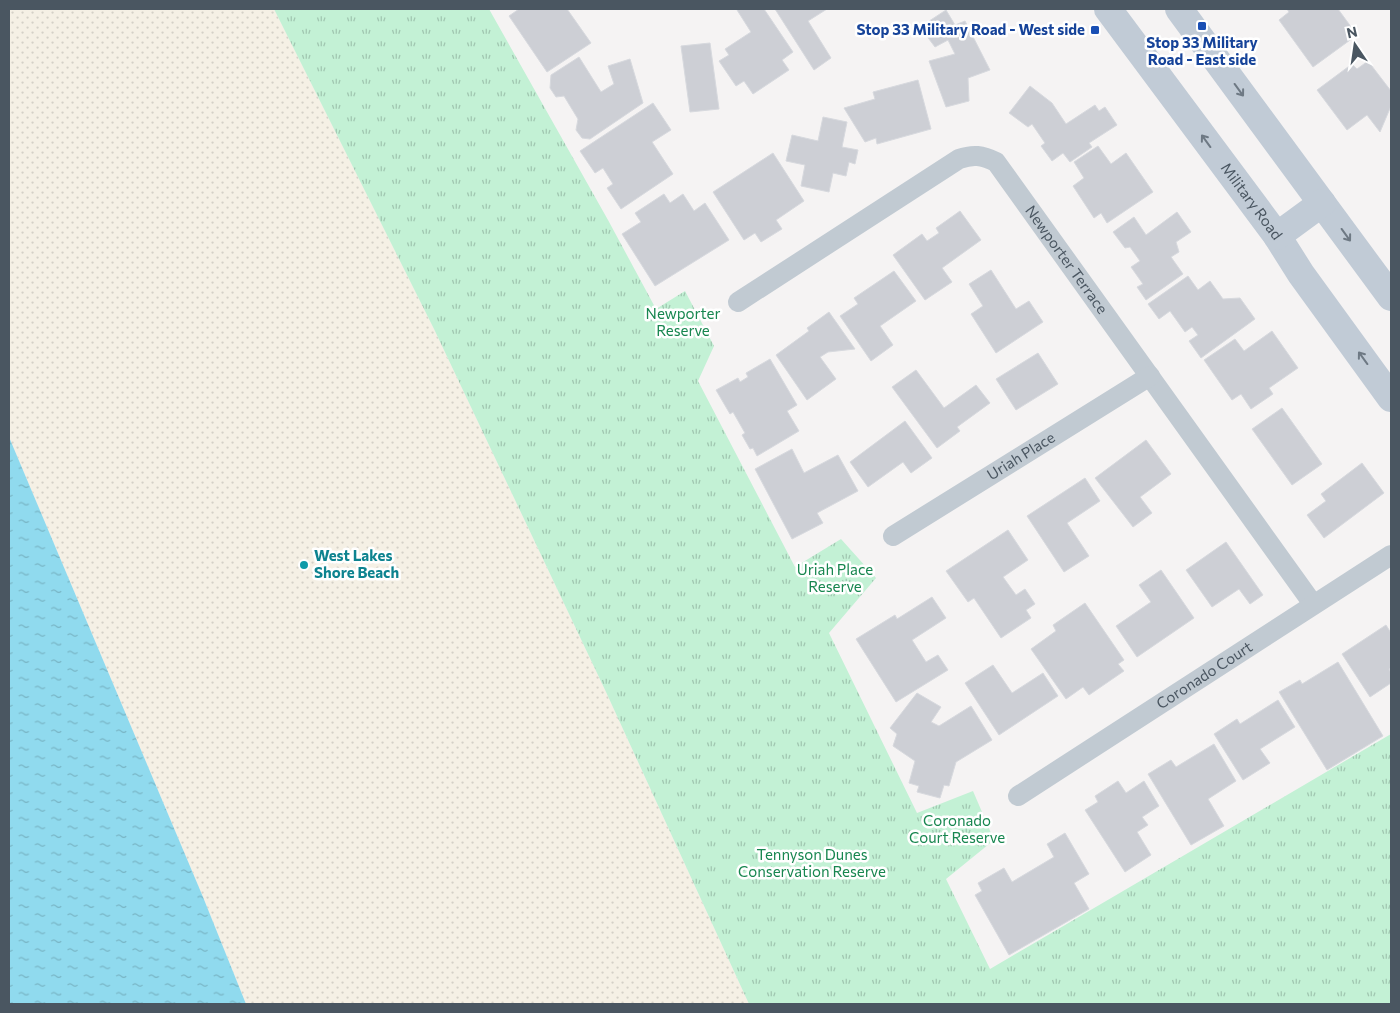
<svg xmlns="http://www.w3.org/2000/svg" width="1400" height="1013" font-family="Commissioner,sans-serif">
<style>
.sand{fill:url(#sand-dots)}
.park{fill:url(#park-tufts)}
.water{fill:url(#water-ripples)}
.building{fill:#cdcfd5;stroke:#d7d9de}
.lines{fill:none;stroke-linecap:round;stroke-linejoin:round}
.minor{stroke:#c1cad2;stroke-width:20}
.secondary{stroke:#c1cbd6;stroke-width:28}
.oneway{stroke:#6e7984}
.transit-dot{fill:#1a4fb4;stroke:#fff;stroke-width:2}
.culture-dot{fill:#0f9aa8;stroke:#fff;stroke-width:2}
.labels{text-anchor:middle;stroke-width:5;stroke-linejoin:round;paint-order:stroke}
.transit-label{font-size:15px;font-weight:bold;fill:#164399;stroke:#fff;text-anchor:end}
.street-label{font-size:15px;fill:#4a5661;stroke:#fff}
.park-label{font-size:15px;fill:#17864f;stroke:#fff}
.culture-label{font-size:15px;font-weight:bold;fill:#0d838f;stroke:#fff;text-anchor:start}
</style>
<defs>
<pattern id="sand-dots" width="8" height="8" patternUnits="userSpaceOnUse" patternTransform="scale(1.25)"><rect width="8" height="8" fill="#f5f0e5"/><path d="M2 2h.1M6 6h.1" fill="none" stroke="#d4d0c7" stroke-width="1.8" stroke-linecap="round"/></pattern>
<pattern id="park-tufts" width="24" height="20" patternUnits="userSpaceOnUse" patternTransform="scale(1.25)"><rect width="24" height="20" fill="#c3f1d5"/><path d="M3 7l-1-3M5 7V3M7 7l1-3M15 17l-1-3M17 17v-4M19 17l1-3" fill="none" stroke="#a0c6b0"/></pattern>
<pattern id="water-ripples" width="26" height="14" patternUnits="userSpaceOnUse" patternTransform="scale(1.25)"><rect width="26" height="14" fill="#90daee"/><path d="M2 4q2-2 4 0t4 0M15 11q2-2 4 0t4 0" fill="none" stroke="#78b4c4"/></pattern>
</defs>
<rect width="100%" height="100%" fill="#f5f3f3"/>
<!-- sand -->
<path class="sand" d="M9,9H274L434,329L606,692L749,1004H246L203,897L9,437Z"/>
<!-- park -->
<path class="park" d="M274,9H489L608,220L656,309L685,291L714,346L698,381L795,567L841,539L876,578L829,633L917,813L973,791L994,840L946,879L990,969L1391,734V1004H749L606,692L434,329Z"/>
<!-- water -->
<path class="water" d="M9,437L203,897L246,1004H9Z"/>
<!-- building -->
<g class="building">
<path d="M519,9H567L591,43L547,72L509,16Z"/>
<path d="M739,9H764L793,52L782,60L789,70L753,94L744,81L736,86L719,61L729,55L725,49L751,32L737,10Z"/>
<path d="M775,9H827L808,21L831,58L814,70Z"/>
<path d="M1287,9H1338L1357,35L1313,67L1279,20L1289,12Z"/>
<path d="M946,10L955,25L965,21L990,70L968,78L969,101L946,107L929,61L955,54L948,40L935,47L920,27Z"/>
<path d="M710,43L719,109L690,112L681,46Z"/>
<path d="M579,57L601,92L614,84L608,66L630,59L643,103L590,139L582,138L576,130L578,119L564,96L556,97L550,88L551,75Z"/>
<path d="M1368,61L1391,91V106L1380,132L1367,115L1347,130L1317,90L1352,64L1357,69Z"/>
<path d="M918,80L931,129L877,144L876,138L865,142L844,108L875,99L873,92Z"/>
<path d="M1030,86L1052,103L1066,124L1095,105L1099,111L1105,107L1117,125L1089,143L1092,147L1070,162L1063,153L1052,161L1041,146L1045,143L1032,124L1028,127L1009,113Z"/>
<path d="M653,103L671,130L652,142L673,174L621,209L607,188L613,184L603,168L595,173L580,151Z"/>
<path d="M823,117L847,122L842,147L858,150L855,164L849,162L846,176L833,173L829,192L801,186L805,165L786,161L792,135L818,141Z"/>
<path d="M1098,146L1111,164L1126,153L1153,192L1107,223L1101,213L1094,218L1073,186L1084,178L1074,162Z"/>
<path d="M773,153L804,201L776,220L782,229L761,242L755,233L744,240L713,192Z"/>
<path d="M664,194L670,203L683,194L694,211L705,203L729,240L655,286L622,234L641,222L635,213Z"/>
<path d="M960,211L981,240L942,268L952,282L925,300L893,255L922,234L927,241L939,233L936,228Z"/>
<path d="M1177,212L1191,232L1176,242L1179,252L1171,257L1183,274L1146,300L1137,287L1143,284L1131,267L1140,261L1130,247L1125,248L1113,232L1134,217L1146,235Z"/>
<path d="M991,270L1016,309L1029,301L1043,322L996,353L971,314L983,306L969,284Z"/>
<path d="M894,271L916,301L880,326L893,345L871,361L840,316L858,304L854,298Z"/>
<path d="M1188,276L1198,290L1210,281L1223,299L1240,298L1255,319L1201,358L1189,341L1198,335L1192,327L1185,332L1170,311L1159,319L1148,304Z"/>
<path d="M829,312L855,349L828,352L820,357L836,379L807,400L776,355L809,331L807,328Z"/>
<path d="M1272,331L1298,368L1269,388L1273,394L1251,409L1241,394L1232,400L1204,360L1235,339L1244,351Z"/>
<path d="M1038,353L1058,384L1016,410L996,379Z"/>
<path d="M770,359L797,405L787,411L799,431L757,456L753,448L750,449L742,435L745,433L733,412L730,414L716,390L738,378L740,382L748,377L746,373Z"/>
<path d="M916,370L944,408L976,385L990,403L957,427L960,431L937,448L892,387Z"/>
<path d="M1282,408L1322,464L1292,485L1252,429Z"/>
<path d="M905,421L932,458L911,473L903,462L868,487L850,462Z"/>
<path d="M1146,440L1171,474L1140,497L1152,513L1133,527L1095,478Z"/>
<path d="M792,449L804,473L838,455L858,491L817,513L823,523L792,539L755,469Z"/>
<path d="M1362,463L1384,493L1324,538L1307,515L1326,501L1321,494Z"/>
<path d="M1085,478L1100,501L1067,523L1089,556L1064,572L1027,516Z"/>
<path d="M1008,530L1028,560L1003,577L1016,595L1025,589L1035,604L1026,610L1031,618L1001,638L974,598L968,602L946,571Z"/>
<path d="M1226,542L1263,595L1250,604L1239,589L1212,607L1186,570Z"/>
<path d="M1161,570L1194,618L1137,657L1116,626L1151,602L1139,585Z"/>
<path d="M932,597L946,618L912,640L926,662L938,655L948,670L896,702L856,639L895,615L897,619Z"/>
<path d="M1085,603L1124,660L1118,664L1124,671L1089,695L1083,687L1066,699L1031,649L1056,631L1053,625Z"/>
<path d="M1386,625L1391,633V668L1389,669L1391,673V683L1370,697L1342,654Z"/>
<path d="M1338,662L1383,736L1327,770L1279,692L1300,680L1302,684Z"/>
<path d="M993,665L1012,693L1043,673L1058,696L999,735L965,683Z"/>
<path d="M917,693L941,707L931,722L939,726L971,706L992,740L956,762L949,786L944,785L940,798L917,792L919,786L909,783L915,761L893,746L897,734L890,728Z"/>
<path d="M1278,700L1295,727L1260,749L1270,763L1243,780L1214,734L1237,719L1240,724Z"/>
<path d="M1214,744L1236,781L1208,799L1224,826L1191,845L1148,774L1171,760L1176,767Z"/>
<path d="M1118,781L1126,793L1144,781L1159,806L1142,817L1148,825L1137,832L1151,855L1125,872L1085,810L1098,802L1095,796Z"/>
<path d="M1065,833L1089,874L1074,883L1089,909L1009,955L975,895L982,891L978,883L1004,868L1012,882L1054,857L1047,844Z"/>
</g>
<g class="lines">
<!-- minor -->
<g class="minor">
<path id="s1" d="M738,302L959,159C973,154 982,155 996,162L1313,604"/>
<path id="s2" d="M893,536L1150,376"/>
<path id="s3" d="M1018,796L1391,555"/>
</g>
<!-- secondary -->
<g class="secondary">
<path id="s4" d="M1108,9L1277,236L1301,274L1391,398"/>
<path d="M1179,9L1391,297"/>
<path d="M1277,236L1322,203"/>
</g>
</g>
<!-- one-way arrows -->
<defs><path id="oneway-shaft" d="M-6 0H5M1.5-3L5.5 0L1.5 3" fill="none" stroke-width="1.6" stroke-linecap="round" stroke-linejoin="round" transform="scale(1.25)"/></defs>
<g class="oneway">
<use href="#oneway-shaft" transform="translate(1239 90) rotate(54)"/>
<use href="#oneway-shaft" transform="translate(1206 141) rotate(-126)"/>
<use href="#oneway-shaft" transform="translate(1346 235) rotate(54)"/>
<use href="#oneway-shaft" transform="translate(1363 358) rotate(-126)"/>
</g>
<!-- markers -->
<g class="transit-dot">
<rect x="1197" y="21" width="10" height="10" rx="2.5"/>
<rect x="1090" y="25" width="10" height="10" rx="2.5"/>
</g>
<circle class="culture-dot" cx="304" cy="565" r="5"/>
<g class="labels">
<!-- transit labels -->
<g class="transit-label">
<text x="1085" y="35">Stop 33 Military Road - West side</text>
<text x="1202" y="48" text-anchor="middle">Stop 33 Military<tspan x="1202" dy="17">Road - East side</tspan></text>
</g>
<!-- street labels -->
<g class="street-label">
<text dy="5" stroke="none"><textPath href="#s4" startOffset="240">Military Road</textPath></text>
<text dy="5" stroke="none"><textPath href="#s1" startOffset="422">Newporter Terrace</textPath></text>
<text dy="5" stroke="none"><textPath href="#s2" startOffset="151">Uriah Place</textPath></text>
<text dy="5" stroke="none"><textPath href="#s3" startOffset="222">Coronado Court</textPath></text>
</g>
<!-- park labels -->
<g class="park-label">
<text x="683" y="319">Newporter<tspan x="683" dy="17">Reserve</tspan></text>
<text x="835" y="575">Uriah Place<tspan x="835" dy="17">Reserve</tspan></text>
<text x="957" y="826">Coronado<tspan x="957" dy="17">Court Reserve</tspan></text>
<text x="812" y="860">Tennyson Dunes<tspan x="812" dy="17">Conservation Reserve</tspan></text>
</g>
<!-- culture labels -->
<g class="culture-label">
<text x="314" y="561">West Lakes<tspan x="314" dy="17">Shore Beach</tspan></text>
</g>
</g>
<!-- border -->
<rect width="1400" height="1013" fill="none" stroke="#4a5661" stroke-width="20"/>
<!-- north arrow -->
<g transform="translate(1355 45) rotate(347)" stroke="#ffffff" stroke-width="4" paint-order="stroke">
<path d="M0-4L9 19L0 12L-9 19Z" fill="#4a5661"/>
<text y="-8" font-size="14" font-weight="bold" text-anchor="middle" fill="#4a5661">N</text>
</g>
</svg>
